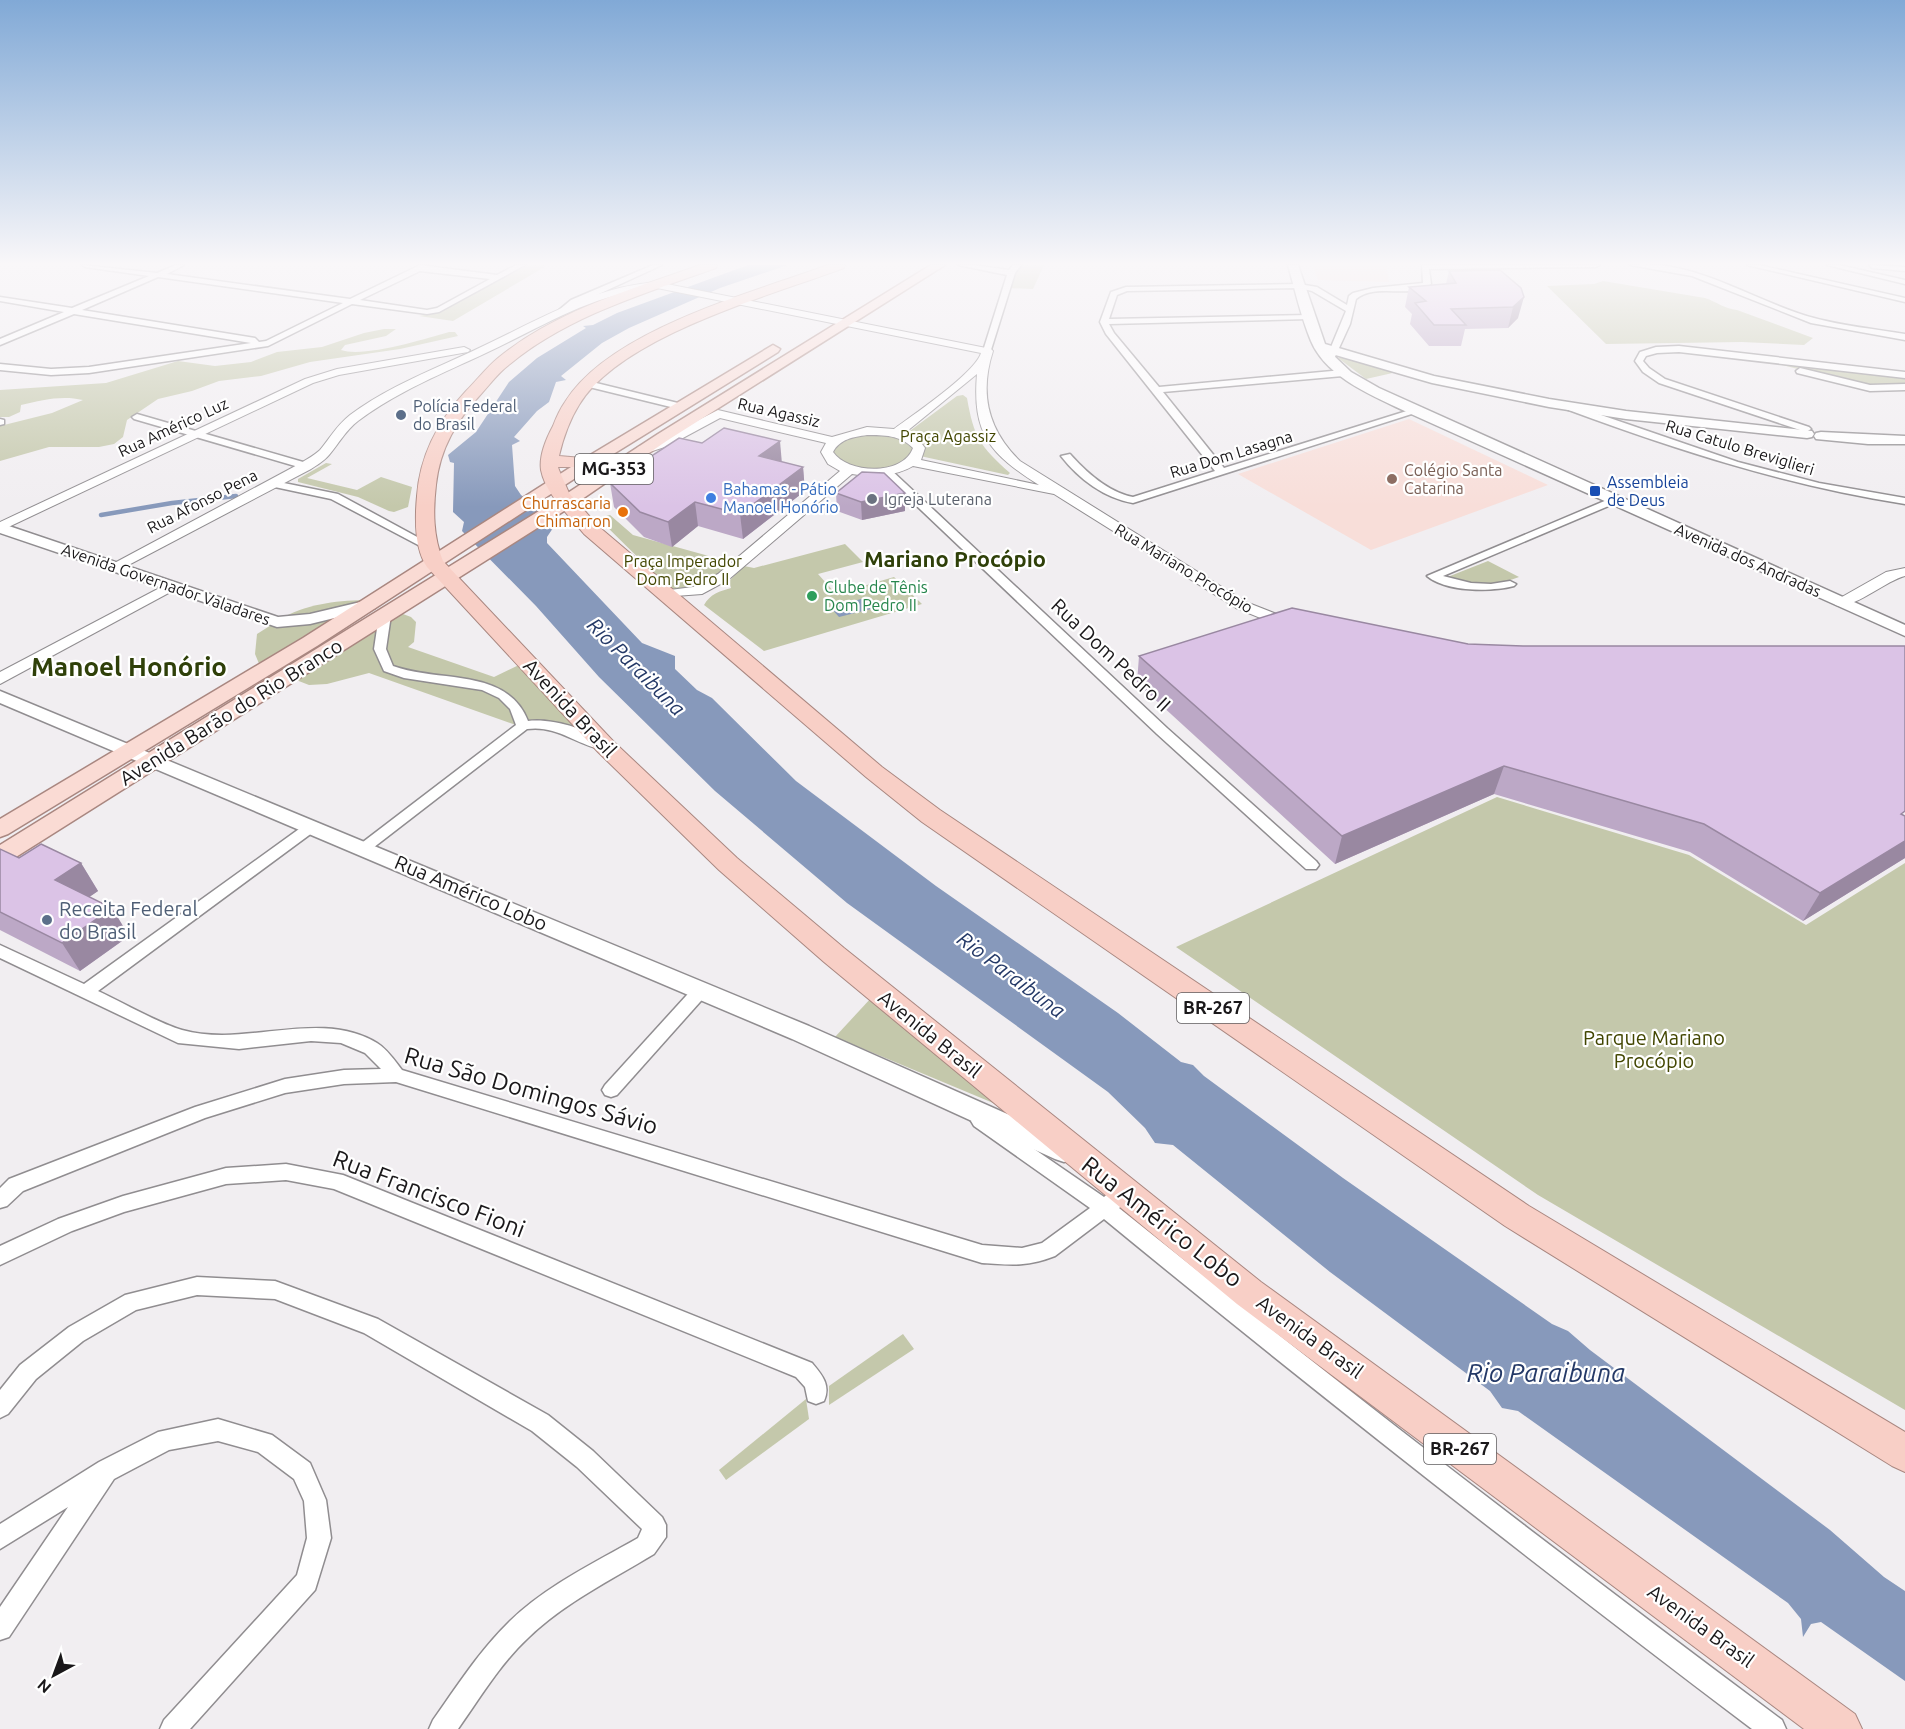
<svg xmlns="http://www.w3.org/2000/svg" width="1905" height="1729" font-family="Ubuntu,sans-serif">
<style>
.education{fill:#f8ded9}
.green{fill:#c4c8ab}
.water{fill:#8799bb}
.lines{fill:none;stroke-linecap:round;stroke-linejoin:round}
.stream{stroke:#8799bb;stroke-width:4.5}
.minor-casing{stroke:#908d90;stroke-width:3}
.tertiary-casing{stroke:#908d90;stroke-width:2}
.secondary-casing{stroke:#908d90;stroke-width:3}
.primary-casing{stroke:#a98780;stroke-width:3}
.trunk-casing{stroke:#a98780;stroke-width:2}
.minor{fill:#fff;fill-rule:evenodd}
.tertiary{fill:#fff;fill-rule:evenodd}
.secondary{fill:#fff;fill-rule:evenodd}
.primary{fill:#fadbd4;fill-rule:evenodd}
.trunk{fill:#f8cfc6;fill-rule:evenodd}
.wall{fill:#bca8c6}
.shaded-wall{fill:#9988a1}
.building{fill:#dbc3e6;stroke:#9988a1;stroke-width:1.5}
.service-dot{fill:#5c6f8a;stroke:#fff;stroke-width:2}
.education-dot{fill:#8d6e63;stroke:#fff;stroke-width:2}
.transit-dot{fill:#1a4fb4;stroke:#fff;stroke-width:2}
.shop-dot{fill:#3f7fe0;stroke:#fff;stroke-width:2}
.worship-dot{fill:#6b7280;stroke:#fff;stroke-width:2}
.food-dot{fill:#e8710a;stroke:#fff;stroke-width:2}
.leisure-dot{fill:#2e9e5b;stroke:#fff;stroke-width:2}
.labels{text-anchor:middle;stroke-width:4.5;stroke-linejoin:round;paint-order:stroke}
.far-service-label{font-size:16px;fill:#4e5e75;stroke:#fff;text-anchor:start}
.far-street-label{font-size:16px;fill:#1a181a;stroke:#fff}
.far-park-label{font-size:16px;fill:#424601;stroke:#fff}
.far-education-label{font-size:16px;fill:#785e54;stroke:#fff;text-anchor:start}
.far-transit-label{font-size:16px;fill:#164399;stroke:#fff;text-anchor:start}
.far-shop-label{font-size:16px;fill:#366cbe;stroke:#fff;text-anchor:start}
.far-worship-label{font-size:16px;fill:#5b616d;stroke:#fff;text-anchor:start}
.far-food-label{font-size:16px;fill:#c56008;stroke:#fff;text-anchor:end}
.far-leisure-label{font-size:16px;fill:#27864d;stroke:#fff;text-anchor:start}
.shield{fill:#fff;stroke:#5f5d5f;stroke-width:1.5}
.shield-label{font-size:18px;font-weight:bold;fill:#1a181a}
.street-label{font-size:20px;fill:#1a181a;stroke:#fff}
.service-label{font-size:20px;fill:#4e5e75;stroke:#fff;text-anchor:start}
.park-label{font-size:20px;fill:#424601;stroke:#fff}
.water-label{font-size:21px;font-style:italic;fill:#243967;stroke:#fff}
.far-district-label{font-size:22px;font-weight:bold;fill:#2f4009;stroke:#fff}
.near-street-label{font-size:24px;fill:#1a181a;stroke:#fff}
.district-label{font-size:26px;font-weight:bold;fill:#2f4009;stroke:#fff}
.near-water-label{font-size:26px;font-style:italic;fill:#243967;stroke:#fff}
</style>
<rect width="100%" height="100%" fill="#f1eef1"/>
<!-- education -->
<g class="education">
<path d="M1312,265H1386L1389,282L1318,280Z"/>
<path d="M1409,419L1548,485L1371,550L1238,474Z"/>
</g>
<!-- green -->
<g class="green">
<path d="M528,265H548L453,321L419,316L440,312Z"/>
<path d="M1017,265H1044L1033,289L1007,288L1011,273Z"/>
<path d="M1603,281L1705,298C1717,302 1725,309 1737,310L1813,338L1804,345L1742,342L1606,344L1547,286L1594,284Z"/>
<path d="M384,329H396L386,336L345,345L341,350C363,358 425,339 449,332H455L458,336L400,349L310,362L261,376L219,381L192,391L158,399L127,420L123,437L114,444L99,447H49L0,461V426L52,413L83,400C62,395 42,400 21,405L20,412L9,417H0V390L106,383L178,361L215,366L251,362L277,352L322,347L364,333Z"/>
<path d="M1344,357L1397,372L1366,379L1338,358Z"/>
<path d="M1762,360L1905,377V385L1869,386L1850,382Z"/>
<path d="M963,395L967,398C974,438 980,446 1010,473L1008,475L920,456C879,480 864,471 823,455V448C844,423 878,431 907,433L957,396Z"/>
<path d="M326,463L332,464L307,478L357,490L381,477L412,487L408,507L394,512L389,511L358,497L298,482V479Z"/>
<path d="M610,515L633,535L734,563L704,586L672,591L598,518Z"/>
<path d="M845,544L863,562L818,574L836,594L894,577L922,604L764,651L704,605C710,594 720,591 731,588L729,581L744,566L754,568Z"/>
<path d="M1488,561L1519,577C1491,588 1474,585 1445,578Z"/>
<path d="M364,600L351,608L279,620C305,604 334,601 364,600Z"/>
<path d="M365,606L260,666L255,654L257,634L276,622Z"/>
<path d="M395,611L411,617L416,622L414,642L408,647L494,677L521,664L599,742L563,725L524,724L505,694L398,672L385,659L383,635Z"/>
<path d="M382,618L387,668L482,687L515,707L516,725L369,673L327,684L309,685L291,678Z"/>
<path d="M1497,797L1689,855L1806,925L1905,863V1410L1538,1195L1176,947Z"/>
<path d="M872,997L1010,1110L835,1037Z"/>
<path d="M903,1334L914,1349L829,1405V1386Z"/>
<path d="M806,1399L809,1419L726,1480L719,1470Z"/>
</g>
<!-- water -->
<g class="water">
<path d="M748,265H788L720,288L629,328L602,343L561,376L566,380L556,382L549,402L537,411L514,437L520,441L512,445L515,486L521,495L557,522L547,537V543L642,643L675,656V669L697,690L712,698L796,781L936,886L1118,1013L1181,1062L1193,1065L1204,1076L1343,1178L1552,1324L1568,1331L1590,1350L1830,1530L1884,1577L1905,1591V1681L1821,1622L1811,1624L1803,1637L1801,1619L1788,1603L1518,1411L1502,1408L1490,1391L1330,1272L1173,1145L1155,1143L1145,1128L1108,1092L847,903L715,791L599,677L536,606L462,531L464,522L453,512L454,463L450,462L448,455L476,432L509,382L537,358L586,328L583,326L593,325L617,313Z"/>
<path d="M869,597L879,607L839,617L830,607Z"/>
</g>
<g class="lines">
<!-- stream -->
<path class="stream" d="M101,515L172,503L236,496"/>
<defs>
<g id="minor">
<path d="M82,265L157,273L176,265H184L167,274L350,299L420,265L497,275L516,265H525L439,312L427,314L352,304L268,346L89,373L51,375L0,370V364L51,369L89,367L251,343L74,314L0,345V339L64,312L0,301V297L72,308L149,276L85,267ZM420,271L490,279L437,308L427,310L360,300ZM158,277L343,303L266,341L259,342L255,338L82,310Z"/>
<path d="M653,265H662L577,304L566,312L559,310L571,300Z"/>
<path d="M958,265H973L1009,270L1013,265H1021L1015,273L990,353L983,351L1007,275Z"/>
<path d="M1422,265H1600L1596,267L1429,269L1431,284C1411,300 1376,282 1356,299L1350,324L1334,359L1330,362L1326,359L1346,311L1312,291L1299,288L1127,291L1117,295L1109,319L1309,315L1313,317L1309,319L1109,324L1114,333L1159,387L1343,370L1347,373L1343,376L1163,392L1224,468L1413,409L1421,411L1133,503C1104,498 1079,479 1061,456L1070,454C1086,472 1108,492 1133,497L1215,471L1106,334L1100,322L1111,292L1126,287L1299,284L1317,287L1347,305L1349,296L1353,293L1373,288L1423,283Z"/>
<path d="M1630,265C1695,258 1754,302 1814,318C1843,326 1875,329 1905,334V340L1811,323L1692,276Z"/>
<path d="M1747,265H1759L1905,298V302Z"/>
<path d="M1827,265H1839L1905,280V284Z"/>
<path d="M1869,265L1905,267V271L1872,268Z"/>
<path d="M1679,346L1905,372V378L1679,352L1657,353L1646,356L1643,361L1649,368L1665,379L1809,427L1811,429L1806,432L1659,383L1643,372L1635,361L1640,352L1656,347Z"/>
<path d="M1800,368L1870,385L1905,384V390L1870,391L1797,373L1796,371Z"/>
<path d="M588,381L682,404L684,406L679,409L585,386V382Z"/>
<path d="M1569,404L1738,462L1819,483L1905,498V504C1788,486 1677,450 1566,409L1564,407Z"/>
<path d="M137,414L310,464L311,466L302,468L134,419L132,417Z"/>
<path d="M0,419L4,420V424L0,425Z"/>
<path d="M882,469H890L1167,728L1316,861L1319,865L1316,869H1306L1157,734L882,473Z"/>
<path d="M274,481L338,494L432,545L426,548L422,547L331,499L270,486L269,484Z"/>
<path d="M1614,497L1618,498V502L1443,576L1471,583L1491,584L1510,581L1516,584L1514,586C1491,592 1446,592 1427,576Z"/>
<path d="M385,611L391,615L386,649L393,666C439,683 507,667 528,721C550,718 592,729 607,745L600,749C574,743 556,725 527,729L369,851H359L357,848L359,845L516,725L510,709L499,698L482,690L404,678L384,671L374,649L379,615Z"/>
<path d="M311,822L316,824L318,827L316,830L98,991C122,1002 158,1023 182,1030C246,1048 319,1008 377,1043C387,1049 395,1061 402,1070L982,1245L1022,1248L1042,1243L1090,1208L974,1126L971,1121L974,1116L980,1114L986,1116L1104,1197C1113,1190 1120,1183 1131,1187L1134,1193L1131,1199L1119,1208C1337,1383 1558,1553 1782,1720L1786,1729H1752C1533,1563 1317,1394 1104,1219L1055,1256C1027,1267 1011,1265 982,1263L396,1082L344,1084L285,1093L205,1118L23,1191L7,1206L0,1208V1188L9,1179L195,1107L285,1079L344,1070L381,1069L365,1053L341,1043L311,1041L239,1049L178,1043L0,958V945L84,984L306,824Z"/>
<path d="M702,983L708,985L710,989L708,993L617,1095L611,1097L605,1095L602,1090L605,1085L696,985Z"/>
<path d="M286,1164L343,1175L812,1363C822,1375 831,1385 824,1401L816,1404L808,1401L805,1387L796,1377L334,1189L286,1180L226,1184L124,1212L72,1231L0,1265V1246L58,1219L123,1196L226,1168Z"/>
<path d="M197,1277L275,1281L378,1319L548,1415L593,1451L662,1517L666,1525V1537L654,1554C611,1580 564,1603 528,1638C500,1664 480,1698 458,1729H429L433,1720C457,1686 480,1650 510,1621C546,1586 594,1563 638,1538L642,1529L577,1467L532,1431L364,1333L275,1299L197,1295L136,1310L83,1341L36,1379L8,1414L0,1418V1390L20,1365L69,1327L125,1295Z"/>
<path d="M218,1419L272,1435L310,1463L326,1500L331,1538L315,1590L190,1729H160L164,1720L297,1575L307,1538L304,1501L294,1479L258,1452L218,1441L169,1450L114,1479L9,1637L0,1640V1607L68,1507L0,1549V1524L99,1462L158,1432Z"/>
</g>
<g id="tertiary">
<path d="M657,282L991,349L993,351C979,394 988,430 1020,461L1246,602L1297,622L1299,625L1297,628H1285L1236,608L1054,494L913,466C896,476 872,478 852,474L728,580L702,594L662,597L659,594L662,591L693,587L718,574L840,471L828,464L821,452L826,443L720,418L668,446L643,454L637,450L638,447L660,440L718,410L832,437L867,427L894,429C913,415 975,373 981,353L657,288C593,293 544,326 488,352C444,373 398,391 358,421C346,430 339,443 329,455C324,461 317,465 311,469L119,570L114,571L107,567L301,463C307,459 315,455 320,450C330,438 337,425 350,415C389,386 435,369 479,348C537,321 591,287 657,282ZM977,374C972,434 990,454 1039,485L921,460L925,448L919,440L906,432ZM867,435C884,435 900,435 913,448C903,476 848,474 833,452C840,439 853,437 867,435Z"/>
<path d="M464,347L470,350L468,352L339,375L313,383L0,531V522L305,379L337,369Z"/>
<path d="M1905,568V576C1885,581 1853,610 1836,605L1833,602L1886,572Z"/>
<path d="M171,582L176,583L178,586L176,589L0,684V672Z"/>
</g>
<g id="secondary">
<path d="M1288,265H1298L1325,344L1434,376L1549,399L1626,411L1812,431L1814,434L1812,437L1807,438L1626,419L1549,407L1432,383L1332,354L1351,372L1379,388L1905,625V636L1411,414C1376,397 1327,379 1311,341C1301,317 1295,290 1288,265Z"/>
<path d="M1821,432L1905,436V444H1868L1816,439L1814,436L1816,433Z"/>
<path d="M0,523L278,617L310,614L369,600L377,605L375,608L310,624L277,627L0,533Z"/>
<path d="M0,691L809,1026L1073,1143L1077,1151L1073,1159L1064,1162L1055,1159L792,1039L0,703Z"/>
</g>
<g id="primary">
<path d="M931,265H945L668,440L572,506L8,862L0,864V845L560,498L658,434Z"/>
<path d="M773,345L780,349L778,352L594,466L317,646L8,834L0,837V819L303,638L582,460Z"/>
</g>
<g id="trunk">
<path d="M700,265H717L716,268C646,293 568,316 510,364C499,372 491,383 482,393C457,420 440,448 436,485C433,511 433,536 443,561L614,742L737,858L844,948L1261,1282L1855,1714L1862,1729H1804L1237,1304L824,962L719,870L598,752L427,567C414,548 415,518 417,496C420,455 438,421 466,391C477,380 486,368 498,358C555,311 632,289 700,265Z"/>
<path d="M828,265H845L844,268C769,296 621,336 579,405C569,421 563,439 559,456L594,459L597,463L594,467H558L559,470L569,493L598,526L882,767L940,810L1529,1206L1905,1432V1472L1892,1466L1505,1226L922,822L866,777L584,534C569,515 546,495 541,470C539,456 546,439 553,426C556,418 560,409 565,402C610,330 751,293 828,265Z"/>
</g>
</defs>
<!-- minor casing -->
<use href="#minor" class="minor-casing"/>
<!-- tertiary casing -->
<use href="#tertiary" class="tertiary-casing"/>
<!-- secondary casing -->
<use href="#secondary" class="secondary-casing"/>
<!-- primary casing -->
<use href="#primary" class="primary-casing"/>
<!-- trunk casing -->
<use href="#trunk" class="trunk-casing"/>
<!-- minor -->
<use href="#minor" class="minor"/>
<!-- tertiary -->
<use href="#tertiary" class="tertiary"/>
<!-- secondary -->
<use href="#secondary" class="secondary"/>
<!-- primary -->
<use href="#primary" class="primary"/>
<!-- trunk -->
<use href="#trunk" class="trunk"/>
</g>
<!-- wall -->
<g class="wall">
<path d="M1500,270L1518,318L1508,328L1465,329L1461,346H1429L1410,324L1412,314L1405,307L1409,287L1446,284L1449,271Z"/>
<path d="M782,462L803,467L805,491L743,539L698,526L672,547L644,537L614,507L610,483Z"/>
<path d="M836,493L905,511L862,520L837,511Z"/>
<path d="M1139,656L1905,858L1803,921L1690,852L1494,794L1335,864L1137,683Z"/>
<path d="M0,849L19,858L81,863L98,891L89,897L112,908L129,936L80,971L0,930Z"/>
</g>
<!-- shaded-wall -->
<g class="shaded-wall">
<path d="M1524,297L1518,318L1508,328L1513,307Z"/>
<path d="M780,441L782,464L759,456Z"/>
<path d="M803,467L805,491L743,539L740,514Z"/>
<path d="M905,493V511L862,520L861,502Z"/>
<path d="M695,502L698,526L672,547L668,522Z"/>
<path d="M1504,766L1494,794L1335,864L1342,836Z"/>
<path d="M1905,841V858L1803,921L1820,893Z"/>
<path d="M81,863L98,891L72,909L55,880Z"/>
<path d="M112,908L129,936L80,971L62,943Z"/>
</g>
<!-- building -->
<g class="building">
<path d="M1500,270L1521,288L1524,297L1513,307L1451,309L1466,325H1434L1415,303L1426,301L1409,287L1456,283L1449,271Z"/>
<path d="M724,428L780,441L759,456L803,467L740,514L695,502L668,522L640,512L610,483L679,438L702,443Z"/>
<path d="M862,472L884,473L905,493L861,502L836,493Z"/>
<path d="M1292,608L1468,644L1523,646H1905V811L1901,814L1905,816V841L1820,893L1704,824L1504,766L1342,836L1139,656Z"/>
<path d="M41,844L81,863L55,880L112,908L62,943L0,912V849L19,858Z"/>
</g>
<!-- sky -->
<linearGradient id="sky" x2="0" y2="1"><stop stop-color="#81a9d6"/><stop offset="0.52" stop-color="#f9f7f9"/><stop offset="1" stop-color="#f9f7f9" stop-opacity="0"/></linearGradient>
<rect width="1905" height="507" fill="url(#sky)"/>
<!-- markers -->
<g class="service-dot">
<circle cx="401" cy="415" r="6"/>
<circle cx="47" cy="920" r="6"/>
</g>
<circle class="education-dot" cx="1392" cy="479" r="6"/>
<rect class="transit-dot" x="1589" y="485" width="12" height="12" rx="3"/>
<circle class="shop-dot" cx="711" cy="498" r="6"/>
<circle class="worship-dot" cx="872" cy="499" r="6"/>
<circle class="food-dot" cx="623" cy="512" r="6"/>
<circle class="leisure-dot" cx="812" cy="596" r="6"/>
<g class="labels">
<!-- far-service labels -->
<g class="far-service-label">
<text x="413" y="412">Polícia Federal<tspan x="413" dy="18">do Brasil</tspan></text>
</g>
<!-- far-street labels -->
<g class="far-street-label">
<text transform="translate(779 412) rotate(13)" y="6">Rua Agassiz</text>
<text transform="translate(173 427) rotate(-25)" y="6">Rua Américo Luz</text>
<text transform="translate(1740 447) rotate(17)" y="6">Rua Catulo Breviglieri</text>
<text transform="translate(1231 454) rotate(-17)" y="6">Rua Dom Lasagna</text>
<text transform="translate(202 501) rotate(-27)" y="6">Rua Afonso Pena</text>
<text transform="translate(1748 560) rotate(24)" y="6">Avenida dos Andradas</text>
<text transform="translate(1184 568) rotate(31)" y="6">Rua Mariano Procópio</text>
<text transform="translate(166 584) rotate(19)" y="6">Avenida Governador Valadares</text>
</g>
<!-- far-park labels -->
<g class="far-park-label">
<text x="948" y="442">Praça Agassiz</text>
<text x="683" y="567">Praça Imperador<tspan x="683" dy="18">Dom Pedro II</tspan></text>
</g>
<!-- far-education labels -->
<g class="far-education-label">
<text x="1404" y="476">Colégio Santa<tspan x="1404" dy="18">Catarina</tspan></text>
</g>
<!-- far-transit labels -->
<g class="far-transit-label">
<text x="1607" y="488">Assembleia<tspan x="1607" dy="18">de Deus</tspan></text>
</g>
<!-- far-shop labels -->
<g class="far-shop-label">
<text x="723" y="495">Bahamas - Pátio<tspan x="723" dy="18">Manoel Honório</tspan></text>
</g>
<!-- far-worship labels -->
<g class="far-worship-label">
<text x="884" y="505">Igreja Luterana</text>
</g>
<!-- far-food labels -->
<g class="far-food-label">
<text x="611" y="509">Churrascaria<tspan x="611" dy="18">Chimarron</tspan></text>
</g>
<!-- far-leisure labels -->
<g class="far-leisure-label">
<text x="824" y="593">Clube de Tênis<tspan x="824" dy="18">Dom Pedro II</tspan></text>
</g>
<!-- shield labels -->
<g class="shield">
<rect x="575" y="454" width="78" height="30" rx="4.5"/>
<rect x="1177" y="993" width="72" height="30" rx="4.5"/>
<rect x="1424" y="1434" width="72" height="30" rx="4.5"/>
</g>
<g class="shield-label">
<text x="614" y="475">MG-353</text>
<text x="1213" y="1014">BR-267</text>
<text x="1460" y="1455">BR-267</text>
</g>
<!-- street labels -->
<g class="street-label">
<text transform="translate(1111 655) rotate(43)" y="7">Rua Dom Pedro II</text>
<text transform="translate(570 708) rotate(47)" y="7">Avenida Brasil</text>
<text transform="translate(231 712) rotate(-32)" y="7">Avenida Barão do Rio Branco</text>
<text transform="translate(471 893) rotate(23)" y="7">Rua Américo Lobo</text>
<text transform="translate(930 1034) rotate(39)" y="7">Avenida Brasil</text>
<text transform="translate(1310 1337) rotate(36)" y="7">Avenida Brasil</text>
<text transform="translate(1701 1626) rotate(36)" y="7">Avenida Brasil</text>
</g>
<!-- service labels -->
<g class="service-label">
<text x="59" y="916">Receita Federal<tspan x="59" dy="23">do Brasil</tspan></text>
</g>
<!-- park labels -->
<g class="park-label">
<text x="1654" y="1045">Parque Mariano<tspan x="1654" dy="23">Procópio</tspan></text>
</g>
<!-- water labels -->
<g class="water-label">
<text transform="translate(636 667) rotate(45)" y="7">Rio Paraibuna</text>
<text transform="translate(1011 975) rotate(37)" y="7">Rio Paraibuna</text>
</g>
<!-- far-district labels -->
<g class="far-district-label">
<text x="955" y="567">Mariano Procópio</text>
</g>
<!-- near-street labels -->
<g class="near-street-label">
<text transform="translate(531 1091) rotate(16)" y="8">Rua São Domingos Sávio</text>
<text transform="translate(429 1194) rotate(21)" y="8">Rua Francisco Fioni</text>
<text transform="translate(1162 1222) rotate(38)" y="8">Rua Américo Lobo</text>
</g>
<!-- district labels -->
<g class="district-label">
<text x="129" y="676">Manoel Honório</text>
</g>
<!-- near-water labels -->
<g class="near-water-label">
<text x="1546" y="1382">Rio Paraibuna</text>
</g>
</g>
<!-- north arrow -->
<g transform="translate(54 1675) rotate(221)" stroke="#ffffff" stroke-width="4.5" paint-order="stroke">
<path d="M0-4.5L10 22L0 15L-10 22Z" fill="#1a181a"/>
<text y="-9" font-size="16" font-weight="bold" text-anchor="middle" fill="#1a181a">N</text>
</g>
</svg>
